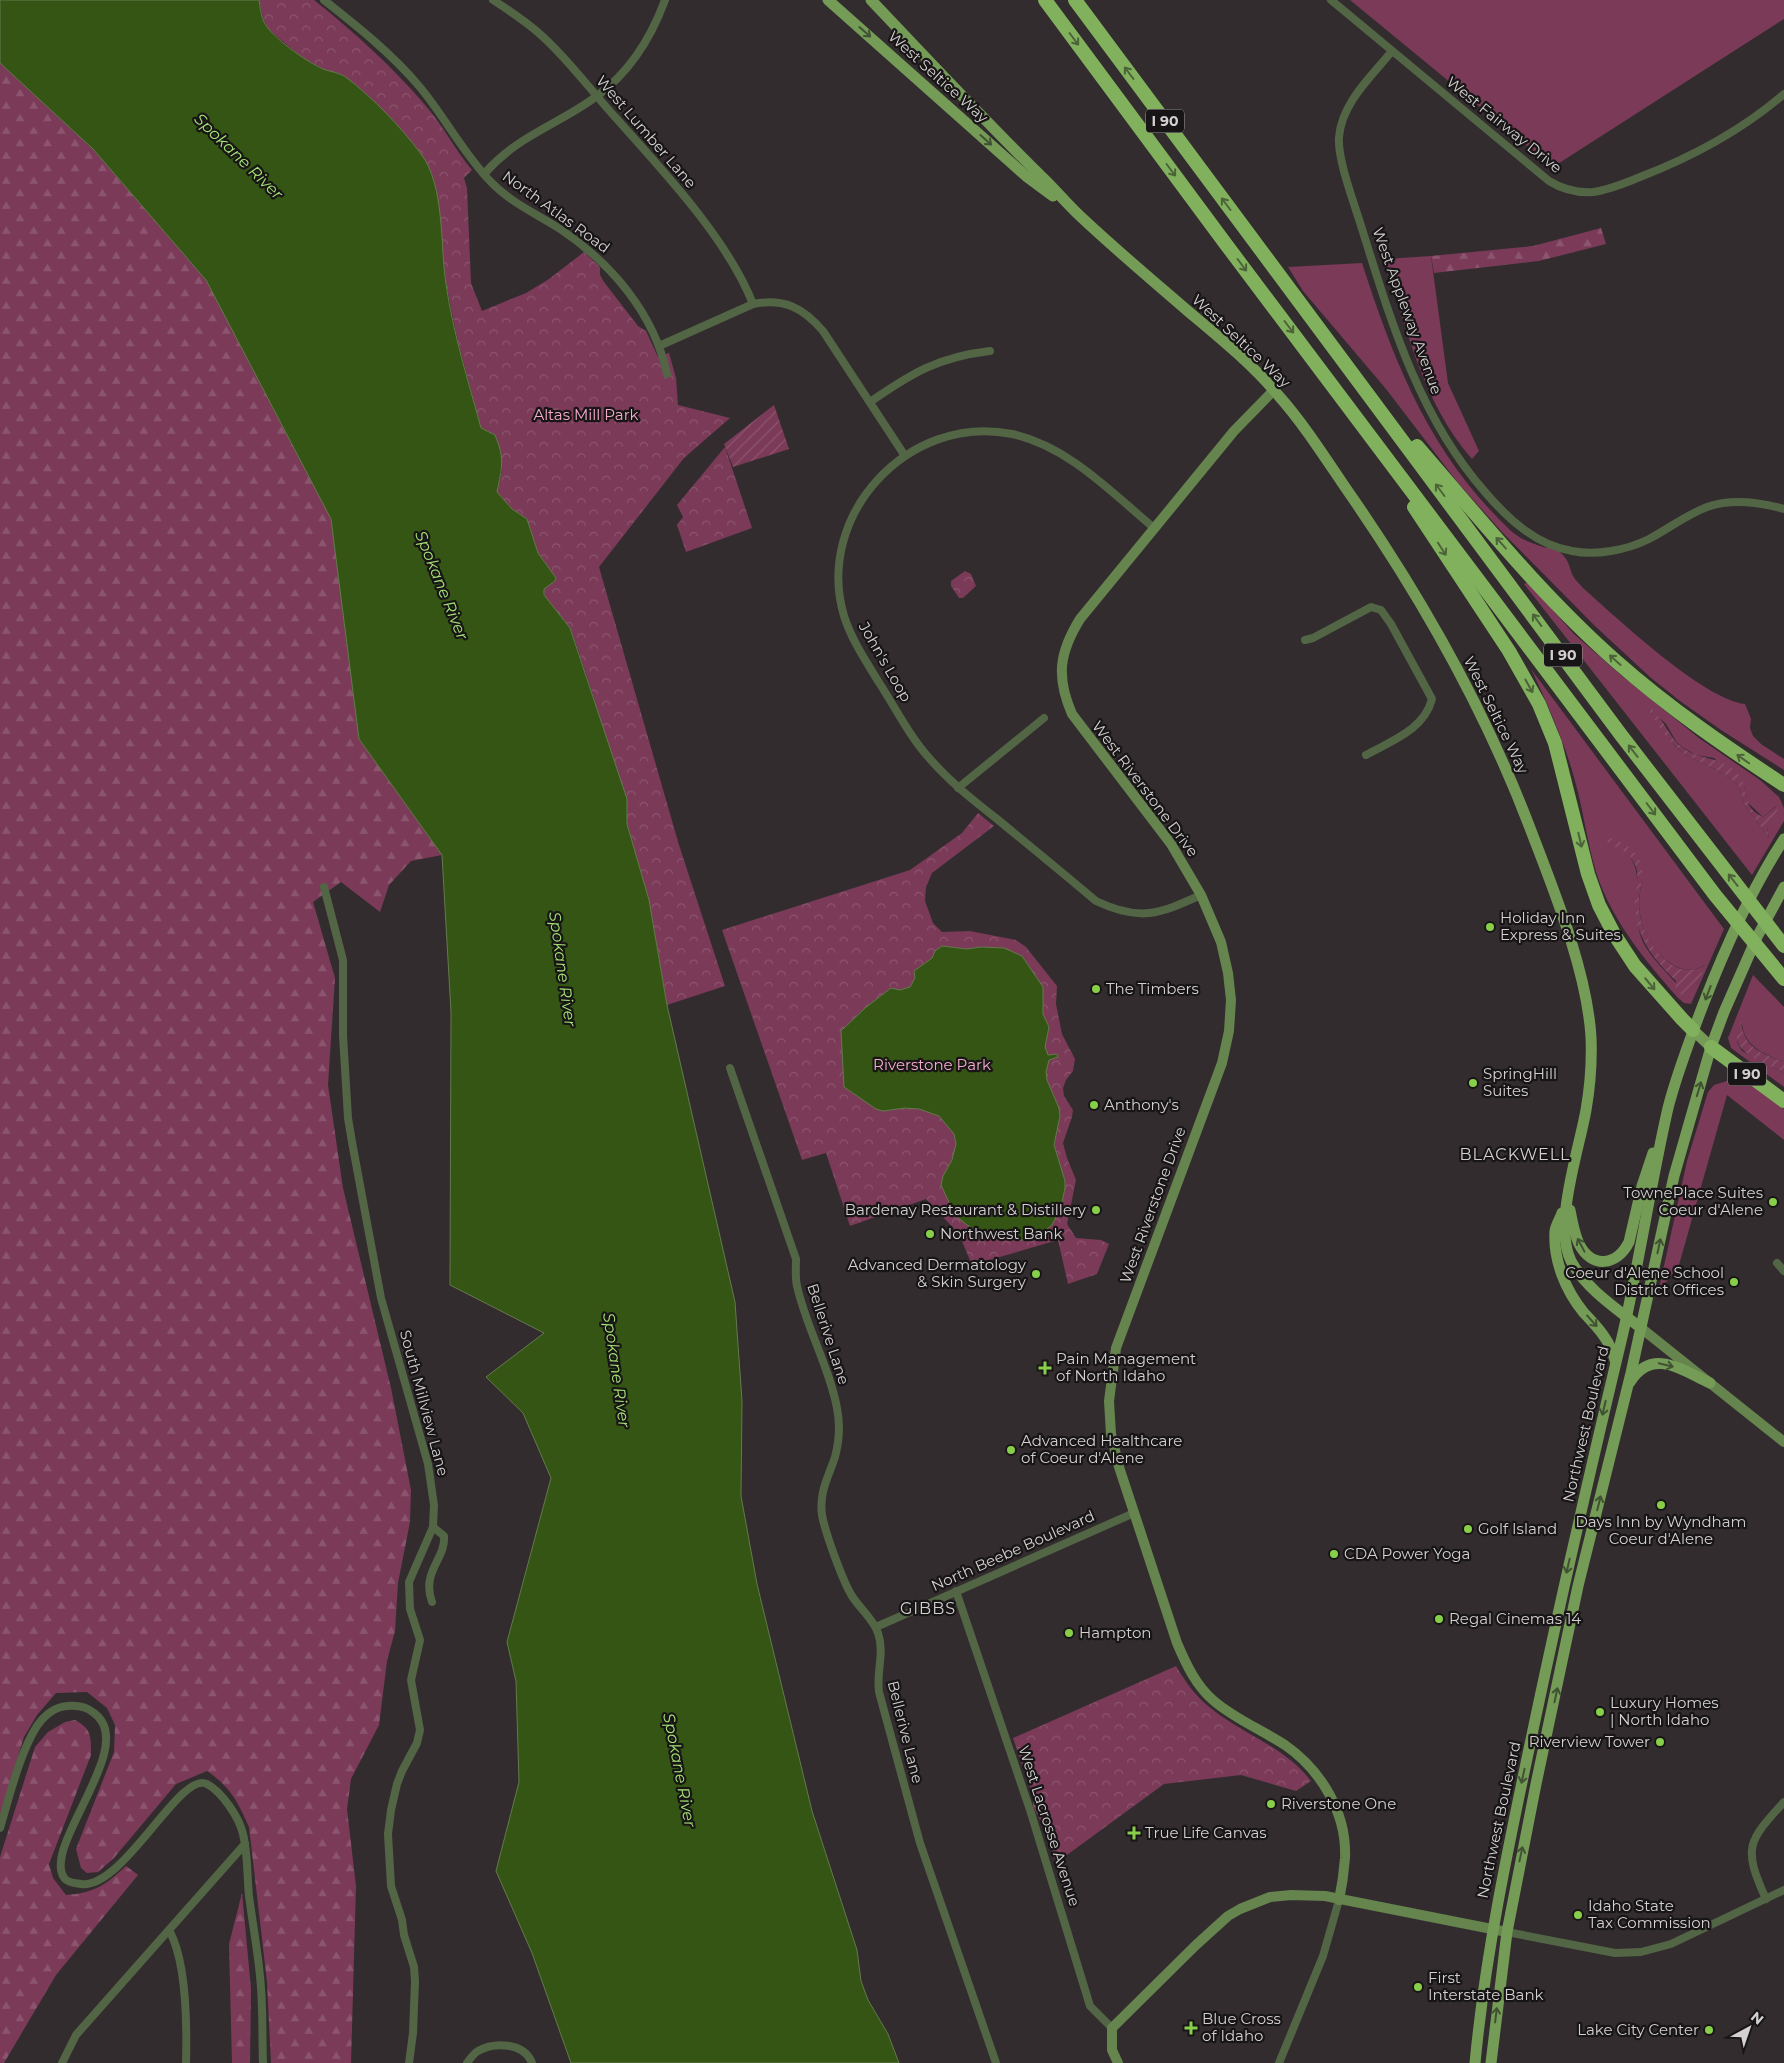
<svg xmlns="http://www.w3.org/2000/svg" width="1784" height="2063" font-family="Montserrat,sans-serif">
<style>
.grass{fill:#7a3a58;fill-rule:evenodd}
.forest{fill:url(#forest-firs)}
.park{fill:url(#park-crowns)}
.garden{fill:url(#garden-furrows)}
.water{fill:#345513;stroke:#647a4c}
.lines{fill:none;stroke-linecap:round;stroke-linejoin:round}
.street{stroke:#526544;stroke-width:8}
.secondary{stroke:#65844e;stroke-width:10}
.primary{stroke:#749c56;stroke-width:11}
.highway{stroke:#81b15c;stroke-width:14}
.oneway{stroke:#415233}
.oneway2{stroke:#4c6339}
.poi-dot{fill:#88cf49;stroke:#181516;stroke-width:2}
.labels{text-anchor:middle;stroke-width:4.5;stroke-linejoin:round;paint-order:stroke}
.shield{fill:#181516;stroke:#9c9899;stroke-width:1}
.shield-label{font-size:14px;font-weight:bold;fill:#d4d0d1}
.street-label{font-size:15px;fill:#d4d0d1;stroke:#181516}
.park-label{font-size:15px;fill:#f5accb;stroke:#181516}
.poi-label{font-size:15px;fill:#d4d0d1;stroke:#181516;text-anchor:start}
.water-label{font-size:16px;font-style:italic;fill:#a6e475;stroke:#181516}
.neighbourhood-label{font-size:16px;letter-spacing:1px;fill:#d4d0d1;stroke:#181516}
</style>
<defs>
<pattern id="forest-firs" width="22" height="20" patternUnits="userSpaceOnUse" patternTransform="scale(1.25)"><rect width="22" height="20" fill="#7a3a58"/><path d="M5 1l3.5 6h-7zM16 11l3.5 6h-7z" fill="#8c556f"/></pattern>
<pattern id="park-crowns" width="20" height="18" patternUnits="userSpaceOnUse" patternTransform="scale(1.25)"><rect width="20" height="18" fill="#7a3a58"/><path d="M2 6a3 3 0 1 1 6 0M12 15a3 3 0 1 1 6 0" fill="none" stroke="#8c556f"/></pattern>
<pattern id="garden-furrows" width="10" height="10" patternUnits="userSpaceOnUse" patternTransform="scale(1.25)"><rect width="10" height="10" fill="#7a3a58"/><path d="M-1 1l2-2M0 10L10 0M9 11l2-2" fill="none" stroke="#8c556f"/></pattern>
</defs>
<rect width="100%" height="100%" fill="#322c2e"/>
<!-- grass -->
<g class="grass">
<path d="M1350,0H1784V19L1553,167Z"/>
<path d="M1431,256L1448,383L1479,451L1472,459C1423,403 1406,328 1385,259Z"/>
<path d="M1362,263C1395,365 1430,454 1510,530C1520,539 1531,543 1543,547C1549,548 1557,549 1561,553C1569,560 1569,567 1573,576C1575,580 1580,584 1583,588C1616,617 1704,700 1745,704L1751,719L1750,728L1753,736L1761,744L1784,759V770L1721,730L1680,701L1650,677L1595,626L1502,532L1458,483L1386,389L1303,291L1288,267Z"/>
<path d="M1528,582L1574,634L1622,676L1699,738L1760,780L1779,797L1784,808V821L1752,875L1524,584ZM1650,709L1666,724L1676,741L1682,747L1696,755L1714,758L1745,788L1747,802L1763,817L1776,806L1767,829L1769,838L1744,804L1738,785L1724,774L1684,754L1674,745L1649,711Z"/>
<path d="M1531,669L1724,929L1691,1004L1684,1003L1678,998C1650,966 1622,933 1604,893C1591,864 1587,832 1580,801C1570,755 1551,711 1531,669ZM1620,848C1629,851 1637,852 1640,863C1644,876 1640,889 1639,902C1639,926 1651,951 1672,964C1682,971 1694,972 1705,965L1698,982L1688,997C1674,978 1643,954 1639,930C1633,904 1648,864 1620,848Z"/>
<path d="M1753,975L1784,1007V1062C1764,1054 1744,1047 1742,1023L1737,1042L1742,1051L1784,1073V1087L1731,1048L1728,1038Z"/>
<path d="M1737,1078L1748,1082L1784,1109V1140L1727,1095L1679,1265L1658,1293L1687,1161L1708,1092L1714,1085Z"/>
</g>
<!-- forest -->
<g class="forest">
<path d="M0,63L93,149L206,280L331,519L359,739L442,855L411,861L389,885L380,912L341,882L313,902L335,978L328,1085L343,1188L391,1388L411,1490L410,1522L398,1583L395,1631L387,1661L379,1725L351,1779L347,1809L356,1886L351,2063H271L267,1982L249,1827C237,1800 231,1788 207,1771L176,1784L113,1859L98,1872L87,1873L81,1868L76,1849L114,1752L115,1725L107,1708L87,1692L56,1693L37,1715L24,1737L0,1815Z"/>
<path d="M1601,228L1606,244L1539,261L1434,273L1431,256L1533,246Z"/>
<path d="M75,1720C92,1729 91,1737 91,1755L49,1864L53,1878L66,1895C94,1893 106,1885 126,1866L138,1875L56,1975L4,2063H0V1857L35,1747L48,1732L65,1722Z"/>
<path d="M242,1893L251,1989L250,2063H232L229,1944Z"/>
</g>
<!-- park -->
<g class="park">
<path d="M259,0H314C354,32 392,66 425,105C443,125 455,150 472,170L464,178L467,188L471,283L482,311L526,293L549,279L584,252L600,267V275L604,282L638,326L646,331L658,357L669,353L676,378L678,405L730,418L684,458L599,567L679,845L725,986L667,1005L649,900L627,824V799C607,744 592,688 572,633C567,617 543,606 544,589L556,578L538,553L527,519L512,509L497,492L502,471L495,435L481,428L457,338L446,283L431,174L422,156L396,126L346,77L323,69L301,57L268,29L263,18Z"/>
<path d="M725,447L752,528L686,552L677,525L683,517L677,505Z"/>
<path d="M965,571L971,574L976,586L963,598H959L951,586V581Z"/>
<path d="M978,813L994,826L932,873L926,887L925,901L933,923L942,932L970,931L1016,940L1026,947L1057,986L1056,1004L1062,1034L1075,1059L1073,1071L1066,1080L1063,1088L1064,1096L1073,1110L1072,1117L1063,1143L1067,1158L1076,1180L1067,1224L1076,1238L1101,1240L1109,1244L1097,1274L1068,1284L1058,1240L972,1265L959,1234L926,1199L850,1226L826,1153L802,1160L722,930L910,870L962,833Z"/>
<path d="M1176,1666C1186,1683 1197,1698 1213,1710C1245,1735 1286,1748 1311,1781L1296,1791L1241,1775L1164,1784L1056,1863L1043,1825L1033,1807V1796L1013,1738Z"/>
</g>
<!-- garden -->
<g class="garden">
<path d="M774,405L789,449L733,467L724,444Z"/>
<path d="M1650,709H1652C1664,720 1670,739 1683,748C1701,761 1719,755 1737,773C1752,788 1738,805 1763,817L1778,805L1779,807L1767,829L1769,838L1744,804L1738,785L1724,774L1684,754L1666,737L1649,711Z"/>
<path d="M1603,837C1616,837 1635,848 1640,861C1645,873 1640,888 1639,900C1638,925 1651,951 1673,965C1684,972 1695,971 1706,965L1693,992L1688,997H1685L1675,991L1676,981C1653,959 1634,935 1635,902C1636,891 1639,878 1636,867C1628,846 1611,850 1603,837Z"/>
<path d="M1741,1021C1744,1049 1762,1053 1784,1062V1073C1764,1061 1723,1053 1741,1021Z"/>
</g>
<!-- water -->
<g class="water">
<path d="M0,0H259C260,7 261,16 264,22C271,37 307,62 323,69C331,72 341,73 347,78C373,98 402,128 421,154C445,185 440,246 446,284C453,333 468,380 481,428L495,435C505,459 502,467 497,492L512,509L527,519L538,553L556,578L555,581L544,589V595L570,628L627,799V824L649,900L667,1005L735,1302L742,1401L741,1496L757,1584L812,1811L857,1950L861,1981L868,2000L888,2034L899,2063H571L532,1953L496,1871L519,1782L516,1681L507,1642L551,1478L523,1413L486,1377L544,1333L450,1285L451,1012L442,855L359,739L331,519L206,280L93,149L0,63Z"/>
<path d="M942,946L967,949L981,947L1004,948L1022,956L1043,987V1014L1049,1027L1045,1047L1048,1055L1057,1054L1058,1057L1049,1060L1046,1072L1047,1080L1059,1108L1060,1116L1054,1145L1065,1181V1188L1061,1207L1052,1225L1042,1233L1028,1240H1018L999,1233L980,1232L967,1225L955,1215L941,1185L943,1176L952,1160L956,1144L954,1134L939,1116L919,1109L905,1108L883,1111L876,1109L844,1087L841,1031L865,1008L891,988L900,990L910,987L915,978L914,971L932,958L935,951Z"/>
</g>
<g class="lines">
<!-- street -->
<g class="street">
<path d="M324,0C357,26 391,53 419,86C445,117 463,153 491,182C511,203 537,214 560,229C611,263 654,313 667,374"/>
<path d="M493,0C510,11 527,22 542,36C569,60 591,91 616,118C663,171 727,238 753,304"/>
<path d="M1331,0L1549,181C1562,189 1577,193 1593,192C1609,190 1625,183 1640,177C1692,157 1741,131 1784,94"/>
<path d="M1392,51C1372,76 1342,102 1339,137C1337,160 1356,208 1363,232C1392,325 1420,418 1485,492C1508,519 1536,545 1572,551C1596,556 1627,550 1649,539C1668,529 1686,515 1707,507C1732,498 1759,502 1784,509"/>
<path d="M484,174C518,135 558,125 597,96C631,71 651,38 665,0"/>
<path d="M659,346L753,304C785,298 803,308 823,331L905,456"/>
<path d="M870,402C912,373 938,357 990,351"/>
<path d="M1154,528C1112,493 1068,446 1012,434C909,413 814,515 844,616C852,641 867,663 880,684C896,709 910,737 930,759C950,782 973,800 997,819C1030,846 1063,873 1096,901C1140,922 1159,914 1201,895"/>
<path d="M1305,640L1313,638L1371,607L1381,610L1391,624L1432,699C1424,730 1391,741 1366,755"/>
<path d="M958,788L1044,718"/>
<path d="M324,887L343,960V1036L348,1118L352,1142L381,1298L428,1464L434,1505L433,1527L409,1582L410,1609L420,1640L411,1680L420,1730L417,1743L402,1771L397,1784L391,1810L388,1834L391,1886L402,1920L404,1935L414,1967L415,1981L413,2033L409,2063"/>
<path d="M730,1068L796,1259C796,1268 795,1278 797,1286C806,1327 829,1366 837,1408C840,1423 839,1442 835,1457C828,1478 819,1492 822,1515C825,1532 843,1582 852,1596C860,1609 873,1618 878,1633C885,1653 876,1672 879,1692L920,1843L996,2063"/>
<path d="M1777,1263L1784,1271"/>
<path d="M956,1591L1031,1813L1090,2006L1112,2028"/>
<path d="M432,1602C421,1571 446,1559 444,1536L433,1527"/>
<path d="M876,1627L1134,1513"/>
<path d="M0,1828C9,1798 20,1752 37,1726C44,1716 54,1707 67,1706C77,1705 86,1706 94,1713C140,1746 39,1848 65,1879C69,1883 76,1883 81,1884C124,1889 180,1770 207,1784C222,1792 239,1817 243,1834C248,1854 247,1876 249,1896C253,1927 259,1957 261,1988C263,2013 262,2038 263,2063"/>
<path d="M1766,1899C1743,1848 1747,1842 1784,1802"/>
<path d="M169,1930C187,1962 187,2026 186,2063"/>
<path d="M1507,1932L1615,1953L1641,1952L1671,1944L1784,1890"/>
<path d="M62,2063L76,2035L245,1844"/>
<path d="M467,2063C470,2059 474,2053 478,2051C494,2042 524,2042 532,2063"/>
<path d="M1279,2063L1323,1956L1339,1900"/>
</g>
<!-- secondary -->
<g class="secondary">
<path d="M1274,390L1234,431L1080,619C1059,653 1056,677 1072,714L1171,844L1201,895L1221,942L1228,973L1231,1000L1229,1031L1222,1063L1116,1348L1109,1401L1111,1434L1119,1467L1177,1643C1186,1664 1196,1686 1214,1701C1235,1719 1262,1730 1285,1745C1321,1770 1347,1813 1345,1858C1344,1872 1342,1886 1339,1900"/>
<path d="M1641,1328L1784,1442"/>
<path d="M1118,2063L1112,2050V2028L1196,1945L1228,1916L1240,1909L1270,1897L1291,1895L1325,1896L1507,1932"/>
</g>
<!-- primary -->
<g class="primary">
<path d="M828,0L1026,176L1053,196"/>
<path d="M871,0C927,59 982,118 1040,175C1054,188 1066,203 1080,216C1115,249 1152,280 1189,312C1220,338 1252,364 1278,395C1303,423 1324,456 1345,487C1419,593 1484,707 1530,828C1554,891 1587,971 1591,1037C1592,1061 1590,1087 1586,1110C1579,1150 1553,1225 1571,1261C1586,1289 1617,1309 1641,1328"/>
<path d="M1693,1030L1711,1047"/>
<path d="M1570,1210C1572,1221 1574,1233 1579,1244C1592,1269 1617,1266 1629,1242L1642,1186L1653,1153"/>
<path d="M1562,1213C1560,1219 1556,1225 1555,1231C1553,1261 1566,1291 1584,1313C1598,1328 1610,1340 1615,1360"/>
<path d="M1630,1382C1652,1347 1682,1370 1710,1383"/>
<path d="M1475,2063C1485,1957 1507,1853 1529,1749C1558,1610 1590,1471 1623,1333C1640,1258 1651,1182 1668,1108C1677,1073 1690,1039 1703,1005C1725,948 1750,891 1784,839"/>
<path d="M1491,2063L1507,1932L1536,1784L1578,1586L1631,1373L1674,1176L1711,1047L1724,1012L1757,937L1784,887"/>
</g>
<!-- highway -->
<g class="highway">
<path d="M1045,0L1225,243L1715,895L1784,979"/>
<path d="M1075,0L1621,735L1784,946"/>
<path d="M1417,446C1481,520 1543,597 1617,662C1669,708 1726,747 1784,785"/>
<path d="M1414,507L1509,651L1539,704L1555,743L1588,874L1599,905L1614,934L1635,966L1682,1019L1693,1030"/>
<path d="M1711,1047L1784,1101"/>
</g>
</g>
<!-- one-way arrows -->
<defs><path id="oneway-shaft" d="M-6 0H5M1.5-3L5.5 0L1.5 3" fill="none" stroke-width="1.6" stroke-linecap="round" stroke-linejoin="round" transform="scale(1.25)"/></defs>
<g class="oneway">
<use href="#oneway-shaft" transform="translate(865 32) rotate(41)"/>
<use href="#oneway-shaft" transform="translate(986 140) rotate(42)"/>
<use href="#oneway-shaft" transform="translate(1708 993) rotate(111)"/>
<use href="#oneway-shaft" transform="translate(1699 1089) rotate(-73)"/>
<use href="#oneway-shaft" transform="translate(1581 1245) rotate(-118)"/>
<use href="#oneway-shaft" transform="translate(1659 1246) rotate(-78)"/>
<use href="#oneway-shaft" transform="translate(1592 1321) rotate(48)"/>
<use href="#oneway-shaft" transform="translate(1666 1365) rotate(14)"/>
<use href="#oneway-shaft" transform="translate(1604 1408) rotate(103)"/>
<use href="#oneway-shaft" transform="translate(1599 1503) rotate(-76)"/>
<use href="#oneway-shaft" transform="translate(1568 1566) rotate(103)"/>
<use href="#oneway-shaft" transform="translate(1556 1695) rotate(-78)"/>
<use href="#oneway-shaft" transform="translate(1523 1776) rotate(102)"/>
<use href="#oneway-shaft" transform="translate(1521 1854) rotate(-78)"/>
<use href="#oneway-shaft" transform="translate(1496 2015) rotate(-83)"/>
</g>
<g class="oneway2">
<use href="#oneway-shaft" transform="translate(1074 39) rotate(53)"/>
<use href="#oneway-shaft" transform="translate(1129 73) rotate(-127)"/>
<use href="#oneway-shaft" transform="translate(1171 170) rotate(53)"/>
<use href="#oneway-shaft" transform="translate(1226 204) rotate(-127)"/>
<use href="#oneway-shaft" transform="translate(1242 265) rotate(53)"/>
<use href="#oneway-shaft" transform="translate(1289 327) rotate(53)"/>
<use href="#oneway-shaft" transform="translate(1440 490) rotate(-127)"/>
<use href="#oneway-shaft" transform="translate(1501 543) rotate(-132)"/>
<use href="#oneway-shaft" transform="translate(1442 549) rotate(57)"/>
<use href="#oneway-shaft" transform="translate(1537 620) rotate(-126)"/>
<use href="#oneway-shaft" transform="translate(1615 660) rotate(-138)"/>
<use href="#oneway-shaft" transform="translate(1529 686) rotate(61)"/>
<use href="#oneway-shaft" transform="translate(1633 751) rotate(-128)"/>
<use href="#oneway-shaft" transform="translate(1743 759) rotate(-145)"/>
<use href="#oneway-shaft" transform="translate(1651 809) rotate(53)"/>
<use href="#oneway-shaft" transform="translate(1580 840) rotate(77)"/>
<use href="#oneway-shaft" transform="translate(1733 880) rotate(-128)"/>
<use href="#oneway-shaft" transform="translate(1650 984) rotate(50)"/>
</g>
<!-- markers -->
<g class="poi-dot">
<circle cx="1490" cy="927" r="5"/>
<circle cx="1096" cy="989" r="5"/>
<circle cx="1473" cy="1083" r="5"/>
<circle cx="1094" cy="1105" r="5"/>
<circle cx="1773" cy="1202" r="5"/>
<circle cx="1096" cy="1210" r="5"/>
<circle cx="930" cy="1234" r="5"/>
<circle cx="1036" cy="1274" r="5"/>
<circle cx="1734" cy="1282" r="5"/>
<path d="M1042.5 1360.5h5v5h5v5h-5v5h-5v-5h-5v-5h5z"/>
<circle cx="1011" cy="1450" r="5"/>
<circle cx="1661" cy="1505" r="5"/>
<circle cx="1468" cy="1529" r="5"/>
<circle cx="1334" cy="1554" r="5"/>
<circle cx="1439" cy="1619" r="5"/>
<circle cx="1069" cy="1633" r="5"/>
<circle cx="1600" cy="1712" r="5"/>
<circle cx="1660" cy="1742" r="5"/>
<circle cx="1271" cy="1804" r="5"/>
<path d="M1131.5 1825.5h5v5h5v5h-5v5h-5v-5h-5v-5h5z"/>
<circle cx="1578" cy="1915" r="5"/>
<circle cx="1418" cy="1987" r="5"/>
<path d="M1188.5 2020.5h5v5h5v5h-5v5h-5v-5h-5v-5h5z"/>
<circle cx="1709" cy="2030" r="5"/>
</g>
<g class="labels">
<!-- shield labels -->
<g class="shield">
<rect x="1146" y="109.5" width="38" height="23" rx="4"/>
<rect x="1544" y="643.5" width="38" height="23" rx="4"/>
<rect x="1728" y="1062.5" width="38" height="23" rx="4"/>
</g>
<g class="shield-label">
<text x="1165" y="126">I 90</text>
<text x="1563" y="660">I 90</text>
<text x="1747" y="1079">I 90</text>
</g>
<!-- street labels -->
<g class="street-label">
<text transform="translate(938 77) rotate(42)" y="5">West Seltice Way</text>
<text transform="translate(1504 125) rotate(39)" y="5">West Fairway Drive</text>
<text transform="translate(646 132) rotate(49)" y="5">West Lumber Lane</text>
<text transform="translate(556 212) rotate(36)" y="5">North Atlas Road</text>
<text transform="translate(1407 311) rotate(70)" y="5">West Appleway Avenue</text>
<text transform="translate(1241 341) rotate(43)" y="5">West Seltice Way</text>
<text transform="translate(885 662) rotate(60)" y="5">John's Loop</text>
<text transform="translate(1496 715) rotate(64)" y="5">West Seltice Way</text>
<text transform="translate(1145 789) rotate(53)" y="5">West Riverstone Drive</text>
<text transform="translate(1153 1205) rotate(-70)" y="5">West Riverstone Drive</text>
<text transform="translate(828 1334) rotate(72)" y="5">Bellerive Lane</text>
<text transform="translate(424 1403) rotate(75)" y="5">South Millview Lane</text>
<text transform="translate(1586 1424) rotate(-77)" y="5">Northwest Boulevard</text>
<text transform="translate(1013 1551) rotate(-24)" y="5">North Beebe Boulevard</text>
<text transform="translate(905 1732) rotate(76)" y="5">Bellerive Lane</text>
<text transform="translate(1499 1820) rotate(-78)" y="5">Northwest Boulevard</text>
<text transform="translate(1049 1826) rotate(72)" y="5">West Lacrosse Avenue</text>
</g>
<!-- park labels -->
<g class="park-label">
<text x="586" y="420">Altas Mill Park</text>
<text x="932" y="1070">Riverstone Park</text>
</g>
<!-- poi labels -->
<g class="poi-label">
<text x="1500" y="923">Holiday Inn<tspan x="1500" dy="17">Express &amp; Suites</tspan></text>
<text x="1106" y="994">The Timbers</text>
<text x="1483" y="1079">SpringHill<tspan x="1483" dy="17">Suites</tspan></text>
<text x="1104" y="1110">Anthony's</text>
<text x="1763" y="1198" text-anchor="end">TownePlace Suites<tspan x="1763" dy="17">Coeur d'Alene</tspan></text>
<text x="1086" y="1215" text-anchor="end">Bardenay Restaurant &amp; Distillery</text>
<text x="940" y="1239">Northwest Bank</text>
<text x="1026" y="1270" text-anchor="end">Advanced Dermatology<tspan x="1026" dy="17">&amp; Skin Surgery</tspan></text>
<text x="1724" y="1278" text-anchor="end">Coeur d'Alene School<tspan x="1724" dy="17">District Offices</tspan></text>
<text x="1056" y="1364">Pain Management<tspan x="1056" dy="17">of North Idaho</tspan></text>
<text x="1021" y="1446">Advanced Healthcare<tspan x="1021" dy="17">of Coeur d'Alene</tspan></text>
<text x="1661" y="1527" text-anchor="middle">Days Inn by Wyndham<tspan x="1661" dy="17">Coeur d'Alene</tspan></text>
<text x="1478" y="1534">Golf Island</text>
<text x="1344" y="1559">CDA Power Yoga</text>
<text x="1449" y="1624">Regal Cinemas 14</text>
<text x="1079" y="1638">Hampton</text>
<text x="1610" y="1708">Luxury Homes<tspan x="1610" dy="17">| North Idaho</tspan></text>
<text x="1650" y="1747" text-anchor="end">Riverview Tower</text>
<text x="1281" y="1809">Riverstone One</text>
<text x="1145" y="1838">True Life Canvas</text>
<text x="1588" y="1911">Idaho State<tspan x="1588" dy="17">Tax Commission</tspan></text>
<text x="1428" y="1983">First<tspan x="1428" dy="17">Interstate Bank</tspan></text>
<text x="1202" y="2024">Blue Cross<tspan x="1202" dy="17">of Idaho</tspan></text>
<text x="1699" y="2035" text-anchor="end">Lake City Center</text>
</g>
<!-- water labels -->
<g class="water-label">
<text transform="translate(239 156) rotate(44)" y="6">Spokane River</text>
<text transform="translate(442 585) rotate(68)" y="6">Spokane River</text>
<text transform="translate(563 969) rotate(82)" y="6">Spokane River</text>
<text transform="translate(617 1370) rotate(82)" y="6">Spokane River</text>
<text transform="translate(680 1770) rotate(79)" y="6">Spokane River</text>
</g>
<!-- neighbourhood labels -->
<g class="neighbourhood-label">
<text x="1515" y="1160">BLACKWELL</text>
<text x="928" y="1614">GIBBS</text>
</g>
</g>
<!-- north arrow -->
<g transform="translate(1749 2028) rotate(40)" stroke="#181516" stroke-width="4" paint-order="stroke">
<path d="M0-4L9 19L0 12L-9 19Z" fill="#d4d0d1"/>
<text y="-8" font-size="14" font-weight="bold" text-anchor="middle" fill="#d4d0d1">N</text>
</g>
</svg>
